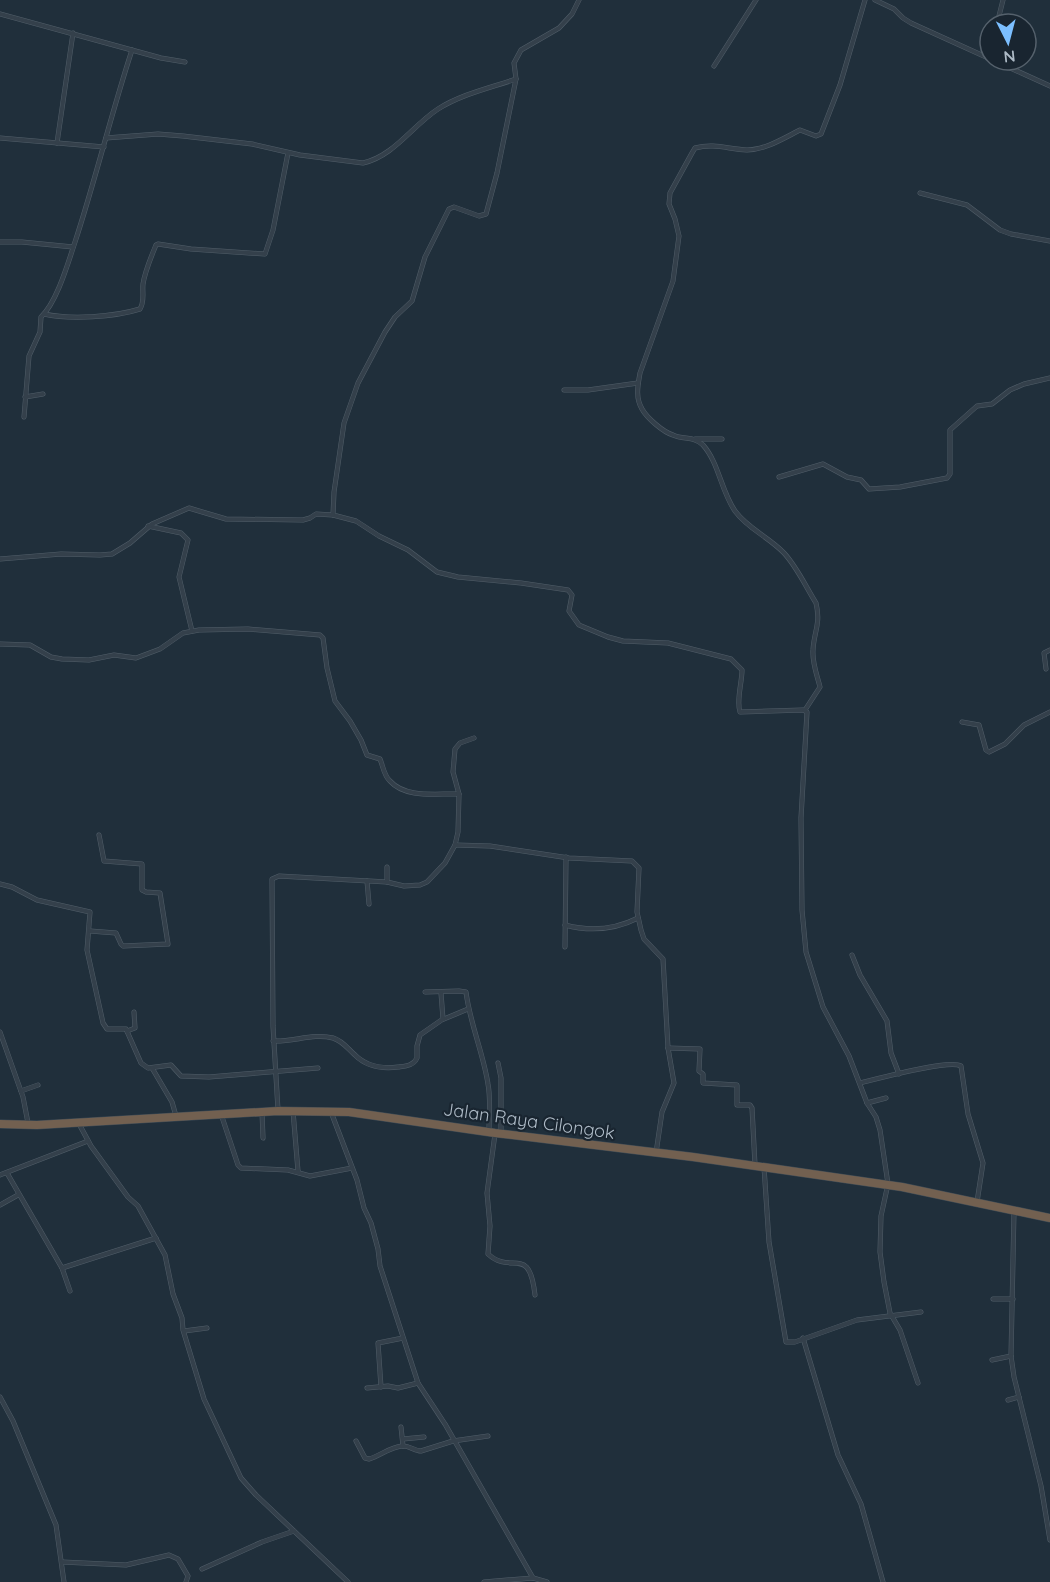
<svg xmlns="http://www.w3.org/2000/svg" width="1050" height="1582" font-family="Quicksand,sans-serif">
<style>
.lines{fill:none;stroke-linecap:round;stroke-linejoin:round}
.street-casing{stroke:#515e69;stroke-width:5}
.highway-casing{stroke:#3e4b56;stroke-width:9}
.street{stroke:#34404b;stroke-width:4}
.highway{stroke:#726050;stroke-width:8}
.labels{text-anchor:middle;stroke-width:4.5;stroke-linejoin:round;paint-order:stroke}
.street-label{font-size:18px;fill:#aebbc7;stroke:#192530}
</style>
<rect width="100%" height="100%" fill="#202f3b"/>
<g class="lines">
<defs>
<g id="street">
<path d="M875,0L894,9L903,18L911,23L1050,86"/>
<path d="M0,14L161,58L185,62"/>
<path d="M997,24L1003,0"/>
<path d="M714,66L756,0"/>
<path d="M516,79L497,173L486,214L479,216L454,207L449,209L425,257L412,301L395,317L385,332L358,383L344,423L334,492L333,515L356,521L379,536L408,550L437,572L458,577L521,583L568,590L572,595L569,611L579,625L608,637L623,641L668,643L731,659L742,670C742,683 736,701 740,712L803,710L807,712L801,818L802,910L806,952L823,1007L849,1056L867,1103L876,1117L880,1130L888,1184L881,1216L880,1252L884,1282L890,1313L900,1330L918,1383"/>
<path d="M0,138L104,147"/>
<path d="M106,138L158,134L183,136L252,144L300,155L363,163C394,156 412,126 438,109C462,94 490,88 516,79L514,63L521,50L559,28L572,14L579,0"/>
<path d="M57,143L73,33"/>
<path d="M920,193L967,205L1000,230L1011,234L1050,241"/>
<path d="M0,242H22L73,247"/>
<path d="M44,314C71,320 114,317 140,309C145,301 142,292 143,284C145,271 151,257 156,245L158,244L191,249L265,254L273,230L288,153"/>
<path d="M564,390H588L638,383"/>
<path d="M25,397L43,394"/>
<path d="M24,417L29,356L40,332L41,317C57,302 68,263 75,242C96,178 111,114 132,50"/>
<path d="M695,439H722"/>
<path d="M779,477L823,464L847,477L861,480L869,489L900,487L947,478L950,474V430L977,406L992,404L1010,390L1024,384L1050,378"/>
<path d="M148,526L181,533L188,540L179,577L192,631"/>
<path d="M0,559L61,554L100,555L112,554L130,543L152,524L189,508L226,519L303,520L310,518L316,514L333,515"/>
<path d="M0,644L30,645L51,657L62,659L89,660L114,655L136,658L160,649L183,633L199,630L248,629L320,635L323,638L327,668L335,701L350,721L361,740L367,755L380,759C383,766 384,776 390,781C406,799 438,793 459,794"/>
<path d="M1046,669L1044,653L1050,650"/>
<path d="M805,710L820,687C817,675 812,663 813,650C814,631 821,624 816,603C806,587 797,567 784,553C769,537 748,529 735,511C721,491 719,463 703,445C694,436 684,440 673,435C663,432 647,418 642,409C635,397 638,385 640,373L673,281L679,236L675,219L669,204L670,193L692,153L695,148C714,143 728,149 747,150C765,150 784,138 800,130L816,136L821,134L840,85L865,0"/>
<path d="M962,722L979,725L986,750L989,752L1005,744L1024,725L1050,712"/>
<path d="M455,845L490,846L569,858L632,861L639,868L637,912L641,930L644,939L663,959L668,1048L674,1083L662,1112L656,1153"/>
<path d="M367,881L369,904"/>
<path d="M387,882V867"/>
<path d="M0,884L12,887L37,900L90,912L87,950L103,1023L107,1029H126L141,1063L148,1068L171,1065L181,1076L209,1077L318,1068"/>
<path d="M565,925C591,932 614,930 638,918"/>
<path d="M90,931L116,933L121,944L123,946L168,944L160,893L146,892L142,890V864L104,861L99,835"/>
<path d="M565,947L566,857"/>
<path d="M852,955L860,975L887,1021L891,1053L899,1074"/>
<path d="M425,992L459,991L466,992C470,1024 483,1052 488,1084C491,1100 489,1116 489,1131"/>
<path d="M444,1019L468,1009"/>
<path d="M127,1031L135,1028L134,1012"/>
<path d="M0,1032L23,1097L28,1123"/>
<path d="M273,1041C294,1042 313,1033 333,1038C343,1041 348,1049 355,1055C367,1067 382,1069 398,1067C406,1066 413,1066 417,1058V1046L420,1035L443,1019L441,993"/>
<path d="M668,1048L700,1049L699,1071L703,1074V1083L737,1085V1105H750L752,1108L755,1165"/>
<path d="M498,1063L501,1078V1133"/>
<path d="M152,1068L172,1102L176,1116"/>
<path d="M860,1083C877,1079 948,1059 961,1066L968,1114L983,1163L977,1202"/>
<path d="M21,1091L38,1085"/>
<path d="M867,1103L886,1098"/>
<path d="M278,1110L273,1026L272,879L279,876L387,882L404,886L420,885L427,882L445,863L455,845L458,832L459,794L453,772L455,749L460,743L474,738"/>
<path d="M293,1111L298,1171"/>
<path d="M262,1112L263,1138"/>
<path d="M331,1112L357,1180L364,1208L371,1223L378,1249L380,1266L418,1383L445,1424L533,1578"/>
<path d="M221,1114L238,1165L241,1168L288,1170L310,1176L352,1168"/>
<path d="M78,1122L91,1146L128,1197L138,1206L165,1255L173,1294L182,1318L183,1330L204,1399L241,1478L256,1495L348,1582"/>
<path d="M495,1134L487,1193L490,1226L488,1254C512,1276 529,1243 535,1295"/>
<path d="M764,1167L769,1242L786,1342H795L857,1320L921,1312"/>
<path d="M7,1173L62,1268L70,1291"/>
<path d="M0,1175L88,1141"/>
<path d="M0,1205L18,1195"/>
<path d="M1014,1211L1011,1356L1014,1377L1041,1486L1050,1540"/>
<path d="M62,1268L156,1238"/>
<path d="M993,1299H1013"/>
<path d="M184,1331L207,1328"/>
<path d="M803,1338L838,1455L861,1504L883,1582"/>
<path d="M992,1360L1011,1356"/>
<path d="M381,1387L378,1343L403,1338"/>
<path d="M367,1388L388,1386L398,1388L418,1383"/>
<path d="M0,1397L13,1421L56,1525L64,1582"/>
<path d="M1008,1400L1019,1397"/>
<path d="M401,1427L403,1446"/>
<path d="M403,1439L424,1437"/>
<path d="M356,1441L365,1458L369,1459C380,1456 390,1447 402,1446C409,1445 414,1451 421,1451L453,1441L488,1436"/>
<path d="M62,1562L126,1565L169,1555L178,1559L188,1576L186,1582"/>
<path d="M202,1569L262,1542L294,1531"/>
<path d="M484,1582L533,1578L547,1582"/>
</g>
<path id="highway" d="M0,1124L37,1125L278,1111L349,1112L495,1133L693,1157L902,1187L1050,1218"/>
</defs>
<!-- street casing -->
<use href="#street" class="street-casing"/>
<!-- highway casing -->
<use href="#highway" class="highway-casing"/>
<!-- street -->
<use href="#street" class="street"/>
<!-- highway -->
<use href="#highway" class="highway"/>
</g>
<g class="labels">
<!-- street labels -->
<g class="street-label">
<text transform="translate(529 1121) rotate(8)" y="6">Jalan Raya Cilongok</text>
</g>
</g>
<!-- north arrow -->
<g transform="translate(1008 42) rotate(174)"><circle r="28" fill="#192530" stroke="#55616c" stroke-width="1.5"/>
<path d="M0-4.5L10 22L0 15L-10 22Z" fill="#7cbfff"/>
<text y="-9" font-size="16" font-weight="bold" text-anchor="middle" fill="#aebbc7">N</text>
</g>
</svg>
